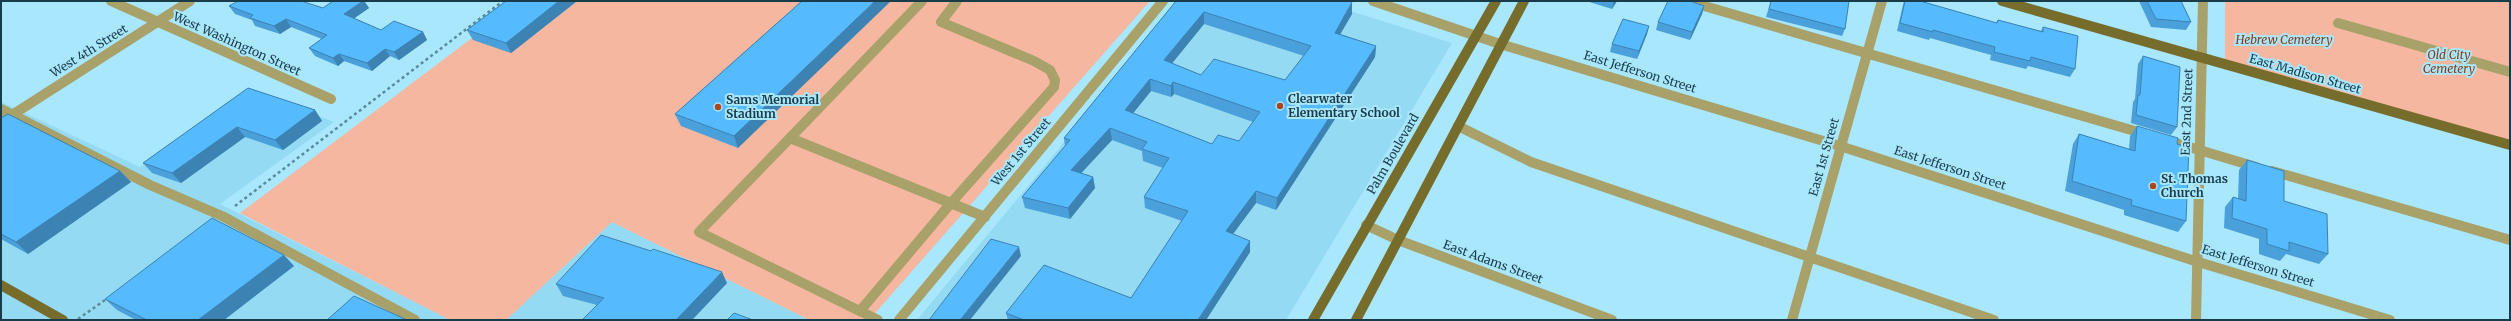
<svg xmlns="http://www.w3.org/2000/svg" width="2511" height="321" font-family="Merriweather,serif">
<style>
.built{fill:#94daf3}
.green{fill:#f5b79f}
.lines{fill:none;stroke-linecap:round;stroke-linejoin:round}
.path{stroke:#5b8b9b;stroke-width:2.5;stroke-dasharray:3 3;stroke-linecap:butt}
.minor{stroke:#a8a169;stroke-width:10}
.major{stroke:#766d2d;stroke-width:10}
.wall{fill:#4aa0da;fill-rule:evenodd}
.shaded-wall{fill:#3c82b2}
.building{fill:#56bafe;stroke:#3c82b2;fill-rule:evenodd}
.poi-dot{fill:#ac471a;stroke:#a8e7fd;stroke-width:1.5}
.labels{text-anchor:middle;stroke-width:4;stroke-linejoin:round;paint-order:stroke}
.park-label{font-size:12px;font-style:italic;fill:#8c3b19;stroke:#a8e7fd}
.street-label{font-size:12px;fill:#1a3c48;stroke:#a8e7fd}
.poi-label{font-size:12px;font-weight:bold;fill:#1a3c48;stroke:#a8e7fd;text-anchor:start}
</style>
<rect width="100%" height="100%" fill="#a8e7fd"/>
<!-- built -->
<g class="built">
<path d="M1181,1H1319L1452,43L1286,320H917Z"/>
<path d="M250,88L334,122L220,204L450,320H1V102L140,167Z"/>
<path d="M612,222L809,320H506Z"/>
</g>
<!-- green -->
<g class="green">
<path d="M521,1H1150L869,320H809L612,222L506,320H450L240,213Z"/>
<path d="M2225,1H2510V141L2225,63Z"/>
</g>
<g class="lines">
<!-- path -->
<g class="path">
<path d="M235,206L503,1"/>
<path d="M78,319L108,298"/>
</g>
<!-- minor -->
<g class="minor">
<path d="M111,1L331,99"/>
<path d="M922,1L790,138L985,217"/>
<path d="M1373,1L1500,44L1840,146L2195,261L2390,320"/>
<path d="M1687,1L2145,134"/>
<path d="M2338,23L2510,72"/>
<path d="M1,109L150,185L222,216L415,320"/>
<path d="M1,122L190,1"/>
<path d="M1458,126L1531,162L1994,320"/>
<path d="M790,138L699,232L878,320"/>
<path d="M2176,143L2256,167"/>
<path d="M2272,171L2510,240"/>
<path d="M1366,225L1398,240L1612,320"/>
<path d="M860,311L951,203L1054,87L1055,80L1050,70L1034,61L941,22L957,1"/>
<path d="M899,320L1163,1"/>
<path d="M1792,320L1882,1"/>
<path d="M2196,320L2203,1"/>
</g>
<!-- major -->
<g class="major">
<path d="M2002,1L2510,145"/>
<path d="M1,285L63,320"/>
<path d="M1313,320L1496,1"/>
<path d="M1356,320L1524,1"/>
</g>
</g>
<!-- wall -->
<g class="wall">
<path d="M333,1H364L369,8L354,18L381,30L423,32L427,40L399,60L390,56L372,71L344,61L338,66L315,56L309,48L322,39L291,27L280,34L255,26L252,20L235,14L229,6L323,8Z"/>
<path d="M506,1H577L511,53L473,40L467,30Z"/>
<path d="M802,1L738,148L681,126L675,114Z"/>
<path d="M1176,1L1352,14L1340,34L1376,46L1375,57L1276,210L1256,203L1233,234L1250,241V252L1206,320H1008L1006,313L1131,298L1182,221L1145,208L1144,197L1163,168L1143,161L1142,151L1112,140L1081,173L1093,177L1095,188L1070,219L1025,208L1022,197L1065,147L1064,138ZM1204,24L1304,56L1285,80L1201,75L1172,63ZM1151,91L1171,97L1174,94L1253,122L1239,141L1212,144L1133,113Z"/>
<path d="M1586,1H1617L1612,9Z"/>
<path d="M1771,1H1849L1845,29L1842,36L1766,17Z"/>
<path d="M1904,1H1920L1996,23L1998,20L2041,31L2043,27L2075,69L2070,77L2028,66L2026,69L1990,60L1991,55L1930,38L1929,40L1897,31L1903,5Z"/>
<path d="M2139,1H2181L2191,22L2186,30L2151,27Z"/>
<path d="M1704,6L1702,14L1690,40L1656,30L1658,22Z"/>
<path d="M1649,26L1647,34L1637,59L1610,52L1612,44Z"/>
<path d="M2143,56L2177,127L2171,135L2131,123L2133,102L2135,99L2138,64Z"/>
<path d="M248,88L315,110L322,121L283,150L245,137L181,183L152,173L143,163Z"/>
<path d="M1,118L120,171L131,182L28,254L1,239Z"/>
<path d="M2137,126L2177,144L2186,221L2178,232L2124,215V210L2065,191L2073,144L2079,134L2129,149L2130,136Z"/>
<path d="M2247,160L2284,201L2328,254L2319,264L2286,254L2280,261L2259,254V239L2224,228L2225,207L2233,197L2238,199L2239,170Z"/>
<path d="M294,266L224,320H136L117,310L105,299Z"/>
<path d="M727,283L692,320H582L597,305L563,296L556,284Z"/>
</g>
<!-- shaded-wall -->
<g class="shaded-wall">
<path d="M363,1H364L369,8L349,22L344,14Z"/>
<path d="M559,1H577L511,53L506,43Z"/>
<path d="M875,1H891L738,148L734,136Z"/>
<path d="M1614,1H1617L1612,9Z"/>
<path d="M1352,2V14L1334,45L1335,33Z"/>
<path d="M1704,6L1702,14L1690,40L1692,32Z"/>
<path d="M1204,12V24L1165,72L1164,60Z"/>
<path d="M286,19L291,27L280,34L274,26Z"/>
<path d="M1649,26L1647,34L1637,59L1639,51Z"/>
<path d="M423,32L427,40L399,60L394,52Z"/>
<path d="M1376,46L1375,57L1276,210L1277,198Z"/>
<path d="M385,49L390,56L372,71L367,63Z"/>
<path d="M339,54L344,61L338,66L333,58Z"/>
<path d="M1150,79L1151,91L1126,122L1125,110Z"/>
<path d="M1173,82L1174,94L1171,97V86Z"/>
<path d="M315,110L322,121L283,150L275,140Z"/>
<path d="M237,127L245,137L181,183L172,173Z"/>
<path d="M1110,128L1112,140L1073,182L1071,170Z"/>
<path d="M120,171L131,182L28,254L16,242Z"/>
<path d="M1093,177L1095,188L1070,219L1068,208Z"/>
<path d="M1256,191V203L1227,242L1226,231Z"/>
<path d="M1250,241V252L1206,320H1198Z"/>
<path d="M1019,247L1021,256L970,320H960Z"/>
<path d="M284,255L294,266L224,320H198Z"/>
<path d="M722,272L727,283L692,320H676Z"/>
</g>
<!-- building -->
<g class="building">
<path d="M238,1H301L323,8L333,1H363L344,14L381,30L394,21L423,32L394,52L385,49L367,63L339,54L333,58L309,48L327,35L286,19L274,26L250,18L253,15L229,6Z"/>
<path d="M506,1H559L506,43L467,30Z"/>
<path d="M802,1H875L734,136L675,114Z"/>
<path d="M1176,1H1348L1352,2L1335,33L1376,46L1277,198L1256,191L1226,231L1250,241L1198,320H1024L1006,313L1044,265L1131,298L1188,211L1144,197L1169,158L1142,149L1147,142L1110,128L1071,170L1093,177L1068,208L1022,197L1070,140L1064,138ZM1204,12L1311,46L1285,80L1214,59L1201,75L1164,60ZM1150,79L1171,86L1173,82L1260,112L1239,141L1218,135L1212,144L1125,110Z"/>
<path d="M1668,1H1690L1704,6L1692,32L1658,22Z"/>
<path d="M1771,1H1849L1845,29L1769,9Z"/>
<path d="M1905,1H1920L1997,23L1998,20L2043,32V27L2078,36L2075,69L2031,57L2030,61L1994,52L1995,47L1933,30V32L1900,23Z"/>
<path d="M2147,1H2181L2191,22L2156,19Z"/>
<path d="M1623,19L1649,26L1639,51L1612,44Z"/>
<path d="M2143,56L2180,67L2177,127L2136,115L2138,95H2140Z"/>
<path d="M248,88L315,110L275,140L237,127L172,173L143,163Z"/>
<path d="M8,114L120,171L16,242L1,234V118Z"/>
<path d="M2137,126L2178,138L2177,144L2189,147L2186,221L2131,205L2132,200L2072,181L2079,134L2135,151Z"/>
<path d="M2247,160L2284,171V201L2327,214L2328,254L2289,242V251L2267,244V229L2232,218L2233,197L2246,201Z"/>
<path d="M212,218L284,255L198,320H147L105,299Z"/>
<path d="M601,235L651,251L653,249L722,272L676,320H582L604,298L556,284Z"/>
<path d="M991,239L1019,247L960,320H929Z"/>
<path d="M354,296L407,320H327Z"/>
<path d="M734,313L753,320H727Z"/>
</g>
<!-- markers -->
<g class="poi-dot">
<circle cx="1280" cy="106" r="4"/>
<circle cx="718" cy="107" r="4"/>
<circle cx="2153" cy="186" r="4"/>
</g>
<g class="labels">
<!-- park labels -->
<g class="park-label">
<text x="2284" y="44">Hebrew Cemetery</text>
<text x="2449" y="59">Old City<tspan x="2449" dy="14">Cemetery</tspan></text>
</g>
<!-- street labels -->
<g class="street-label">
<text transform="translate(237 44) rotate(24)" y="4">West Washington Street</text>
<text transform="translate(89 51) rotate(-32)" y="4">West 4th Street</text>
<text transform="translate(1640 72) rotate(17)" y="4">East Jefferson Street</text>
<text transform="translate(2305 74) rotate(16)" y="4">East Madison Street</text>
<text transform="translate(2187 112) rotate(-88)" y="4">East 2nd Street</text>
<text transform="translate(1021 152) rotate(-50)" y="4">West 1st Street</text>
<text transform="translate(1393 154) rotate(-60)" y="4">Palm Boulevard</text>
<text transform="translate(1824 157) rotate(-74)" y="4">East 1st Street</text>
<text transform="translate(1950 168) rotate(18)" y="4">East Jefferson Street</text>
<text transform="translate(1493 262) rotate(20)" y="4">East Adams Street</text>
<text transform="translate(2258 266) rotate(17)" y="4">East Jefferson Street</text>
</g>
<!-- poi labels -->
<g class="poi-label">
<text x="1288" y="103">Clearwater<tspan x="1288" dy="14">Elementary School</tspan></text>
<text x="726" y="104">Sams Memorial<tspan x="726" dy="14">Stadium</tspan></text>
<text x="2161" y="183">St. Thomas<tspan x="2161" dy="14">Church</tspan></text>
</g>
</g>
<!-- border -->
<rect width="2511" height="321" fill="none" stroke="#1a3c48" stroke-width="4"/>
</svg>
